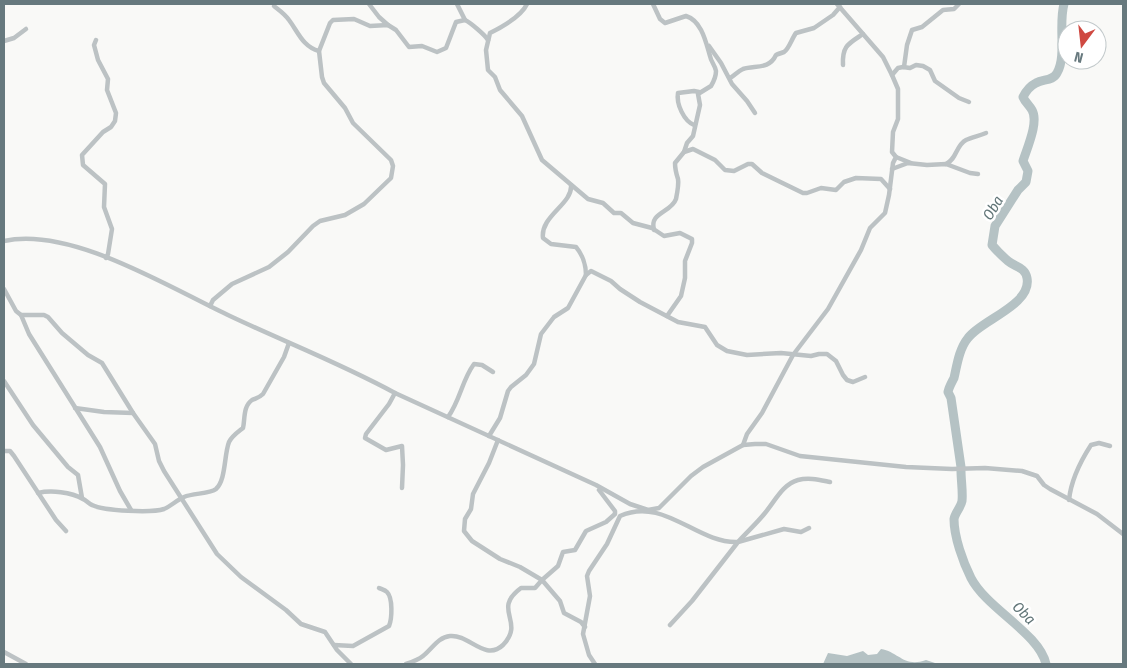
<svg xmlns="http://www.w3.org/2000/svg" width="1127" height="668" font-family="'Fira Sans Condensed',sans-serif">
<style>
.water{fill:#b5c2c4}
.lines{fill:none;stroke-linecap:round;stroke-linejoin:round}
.river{stroke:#b5c2c4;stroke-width:9}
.minor{stroke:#bcc2c4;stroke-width:4.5}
.labels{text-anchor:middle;stroke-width:5;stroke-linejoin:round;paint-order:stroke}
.water-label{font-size:15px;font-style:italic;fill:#627678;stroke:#fff}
</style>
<rect width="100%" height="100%" fill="#f9f9f7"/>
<!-- water -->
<path class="water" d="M881,649C899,652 904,668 926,660L938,664H823L828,653L847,656L863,651L868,655L877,654Z"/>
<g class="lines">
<!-- river -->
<g class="river">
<path d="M961,467L951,398L948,392C949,387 952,382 954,378C957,365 959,349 968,338C981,320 1032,305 1027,278C1025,267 1015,267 1008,261C1002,256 997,251 992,245L995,226L1018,190L1026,182L1028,171L1023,161C1027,148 1039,122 1032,110C1029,105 1025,102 1023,97C1026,91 1030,86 1036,83C1043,79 1053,81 1057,73C1067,56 1058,25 1064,4"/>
<path d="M961,471C961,480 963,492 962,501C961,507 955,513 954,519C954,537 963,562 971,578C987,609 1039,633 1046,664"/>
</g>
<!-- minor -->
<g class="minor">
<path d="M369,4L379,17L388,25"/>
<path d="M457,4L465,20"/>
<path d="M527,4C521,17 502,27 490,33L486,50L488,70L495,77L500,90L522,116L542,160L588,199L603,203L614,213H621L633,223L652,228L664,236L680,233L692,239V243L685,261V278L681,296L667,316"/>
<path d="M653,4L660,19L665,23L686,16C702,21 706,43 710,56C711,62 715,65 716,71C716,77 714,81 711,86L698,94L700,105L693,136L687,143L684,152L675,163C675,169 676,173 678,179C679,184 677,194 676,199C671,213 649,212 654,230"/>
<path d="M274,6C279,10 285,14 289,20C298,32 303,47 319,51"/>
<path d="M96,40L94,45L98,60L108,79L107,90L116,113L115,121L111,127L103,132L82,155L83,165L105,184L104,207L112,229L108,254L106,258"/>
<path d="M4,41L14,38L26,29"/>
<path d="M709,46L721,63L732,84L747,101L755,113"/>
<path d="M843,65C842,46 848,44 863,34"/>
<path d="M904,67L907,45L912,30L922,27L943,10L954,9L959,4"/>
<path d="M892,75L898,68L903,67L910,68L916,65L923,66L930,70L935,81L959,98L969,102"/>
<path d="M730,78C735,75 738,71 743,69C755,65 769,70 776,55C778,54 781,53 784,52C789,49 792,38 796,33L814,28L833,15L840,7"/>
<path d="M694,125C684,121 676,104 678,93L694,91L699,92"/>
<path d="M684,152L693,149L715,160L725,170L734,171L748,164H752L762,173L803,193H807L821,188L836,190L844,182L856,178L881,179L890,189"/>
<path d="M896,157L911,163"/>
<path d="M946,164C957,159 956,145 966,140C972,137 979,136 986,133"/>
<path d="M892,169L908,163L927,165L946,164L970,173L978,174"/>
<path d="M4,241C71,226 170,288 230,316C285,342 342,364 395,393L596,485L630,504L648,510L659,508L691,476L703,467L743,445L755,444H766L800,456L906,467L952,469L985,468L1022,471L1037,476L1044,485L1050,489L1097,514L1123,534"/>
<path d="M586,275L591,271L611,281L620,289L640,302L678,322L705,327L717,345L727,351L747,355L781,353L811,356L819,354H827L836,361L843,375L847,380L853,382L865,377"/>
<path d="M4,289L16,311L21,315H44L48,317L62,333L88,355L102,363L133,413L155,444L159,461L164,471L217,554L241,577L286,610L301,624L325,632L337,650L351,664"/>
<path d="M210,306L213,300L232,284L269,267L288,252L313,226L320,221L345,215L364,204L391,178L393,166L391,160L353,123L345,108L324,83L322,77L319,51L330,23L333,20L354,19L370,26L388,25L396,30L409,47L422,46L437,52L446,48L456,22L465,20C471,23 485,35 488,40"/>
<path d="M21,315L29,334L100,447L120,491L131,510"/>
<path d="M4,381L33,425L68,467L78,475L82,498"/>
<path d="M395,393L389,404L366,434L365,438L386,450L402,446L403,465L402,488"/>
<path d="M75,408L104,412L133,413"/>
<path d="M448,417C460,401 462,380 474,364L482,365L493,372"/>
<path d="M489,436L500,418L508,391L511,387L526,375L534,364L541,334L554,317L568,308L586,275C586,265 582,254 576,247L551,244L543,238C540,216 573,204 571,185"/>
<path d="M498,440L489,463L473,494L471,509L465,519L464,531L472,541L500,559L520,567L542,580L560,601L564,613L581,622L585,627"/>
<path d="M743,445L747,434L762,413L793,355L828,309L861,250L870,228L885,213L889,195L893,163L896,157L892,152L893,132L898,119V89L892,75L883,57L837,4"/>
<path d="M4,451H10L14,456L56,520L66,531"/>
<path d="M38,493C51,490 71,492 83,499C86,500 89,504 92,505C104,511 152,513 164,509C171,506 177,500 184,497C193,493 210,494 216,489C226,480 224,455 229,442C232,436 238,432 243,428C245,420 243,406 252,400C256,398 259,398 263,394L284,357L289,343"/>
<path d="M1069,500C1071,480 1080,462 1091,445L1099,443L1110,446"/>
<path d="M670,625L692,601L738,542L784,529L801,532L809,528"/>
<path d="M334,645L353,646L389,626C392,619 393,598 387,592C385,590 381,589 379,588"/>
<path d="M4,652L26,664"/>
<path d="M406,664C412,662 418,660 423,656C432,649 438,637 450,636C469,634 485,662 503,645C526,621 491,610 521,588H535L542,580L558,566L563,552L575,550L586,531L606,522L615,514V511L599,490"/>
<path d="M595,664L589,655L583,634L590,596L587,576L589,571L607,544L620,516C664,496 697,544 738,542C747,532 757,523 765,513C775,501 783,484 798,480C809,477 820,480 830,482"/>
</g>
</g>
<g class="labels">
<!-- water labels -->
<g class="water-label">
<text transform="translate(993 208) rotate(-59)" y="5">Oba</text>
<text transform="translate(1024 613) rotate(45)" y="5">Oba</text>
</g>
</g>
<!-- border -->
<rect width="1127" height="668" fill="none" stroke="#67797e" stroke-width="10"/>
<!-- north arrow -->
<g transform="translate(1082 45) rotate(195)"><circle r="24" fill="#ffffff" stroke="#c2c9cb"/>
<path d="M0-4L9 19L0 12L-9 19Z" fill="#cf4941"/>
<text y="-8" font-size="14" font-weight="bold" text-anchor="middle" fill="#67797e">N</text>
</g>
</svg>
